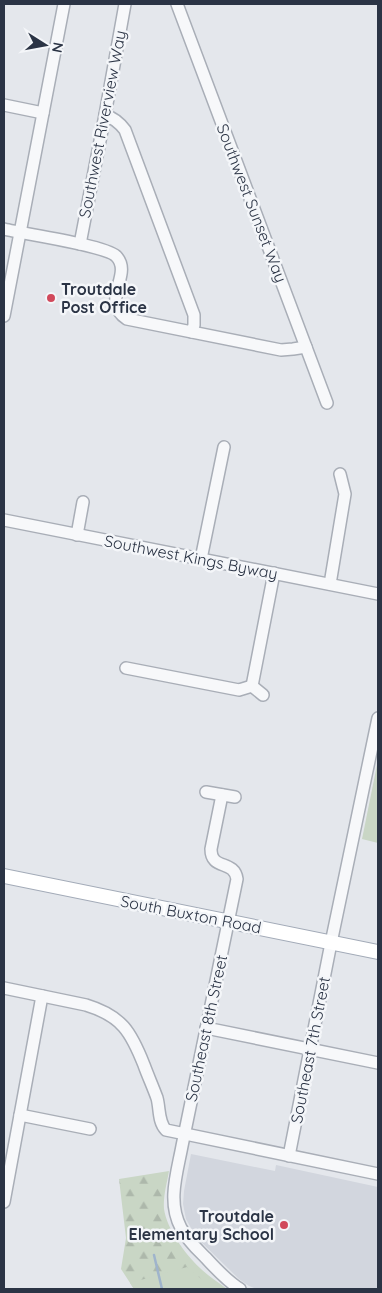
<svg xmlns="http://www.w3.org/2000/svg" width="382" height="1293" font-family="Quicksand,sans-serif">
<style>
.built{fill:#d2d6de}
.forest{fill:url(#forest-firs)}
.green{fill:#c9d6c5}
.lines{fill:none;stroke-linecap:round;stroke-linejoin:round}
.stream{stroke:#9fb4cc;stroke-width:2.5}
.minor-casing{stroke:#a9aeb7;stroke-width:14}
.major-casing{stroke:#a3abb8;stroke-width:16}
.minor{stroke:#f7f8fa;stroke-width:11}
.major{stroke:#fff;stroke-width:14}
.poi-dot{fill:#d1495b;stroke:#f4f6f9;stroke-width:2}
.labels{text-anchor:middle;stroke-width:5;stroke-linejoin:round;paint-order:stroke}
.street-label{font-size:16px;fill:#2b3445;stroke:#f4f6f9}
.poi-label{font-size:16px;font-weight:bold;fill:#2b3445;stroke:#f4f6f9;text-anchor:start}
</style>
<defs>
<pattern id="forest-firs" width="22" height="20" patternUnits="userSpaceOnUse" patternTransform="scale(1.25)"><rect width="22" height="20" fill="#c9d6c5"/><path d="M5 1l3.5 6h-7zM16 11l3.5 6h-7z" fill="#adb8ab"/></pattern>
</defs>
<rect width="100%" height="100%" fill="#e4e7ec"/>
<!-- built -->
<path class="built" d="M191,1154L275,1171L276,1165L378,1187V1289H257L249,1286L239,1279L196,1237L186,1219L183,1204L184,1191Z"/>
<!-- forest -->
<path class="forest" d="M169,1171C167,1183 163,1196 164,1209C167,1229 185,1254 200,1268C208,1276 218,1282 227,1289H134L121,1269L126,1238L119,1179Z"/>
<!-- green -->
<g class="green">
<path d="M378,760V843L362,839Z"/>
<path d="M187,1267L213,1289H134L130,1283Z"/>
</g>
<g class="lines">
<!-- stream -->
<path class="stream" d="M154,1255L162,1289"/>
<defs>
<g id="minor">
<path d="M177,4L327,403"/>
<path d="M4,105L43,113"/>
<path d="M105,115C114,118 119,122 125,130L194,315V325L192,332"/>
<path d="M4,229C24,234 104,245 116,256C134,274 99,301 127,319L281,350L293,349L306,347"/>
<path d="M80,244L105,115L125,4"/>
<path d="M4,316L64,4"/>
<path d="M4,520L378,594"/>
<path d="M77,535L83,502"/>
<path d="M201,559L224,447"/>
<path d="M330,584L345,494L340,474"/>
<path d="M126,668L239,690L252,686"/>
<path d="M252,686L274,573"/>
<path d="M252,686L263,695"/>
<path d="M206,792L235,797"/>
<path d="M222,795L211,849C211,871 234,859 237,879L182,1146C177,1173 167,1202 181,1228C187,1240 197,1249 206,1258C216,1269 227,1281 240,1289"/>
<path d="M4,988L86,1005C122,1016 131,1032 144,1065C148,1076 153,1087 157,1098C160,1109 158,1122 166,1130L378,1174"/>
<path d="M206,1028L378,1063"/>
<path d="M20,1115L90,1129"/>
<path d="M289,1156L331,943L378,718"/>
<path d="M4,1202L42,996"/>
</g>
<path id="major" d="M4,876L378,952"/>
</defs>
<!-- minor casing -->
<use href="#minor" class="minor-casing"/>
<!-- major casing -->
<use href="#major" class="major-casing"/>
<!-- minor -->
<use href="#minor" class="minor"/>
<!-- major -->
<use href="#major" class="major"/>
</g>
<!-- markers -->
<g class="poi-dot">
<circle cx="51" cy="298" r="5"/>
<circle cx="284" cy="1225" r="5"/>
</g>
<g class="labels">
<!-- street labels -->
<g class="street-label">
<text transform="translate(102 124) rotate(-79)" y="6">Southwest Riverview Way</text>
<text transform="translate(252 203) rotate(69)" y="6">Southwest Sunset Way</text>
<text transform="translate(191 557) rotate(11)" y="6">Southwest Kings Byway</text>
<text transform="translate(191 914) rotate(11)" y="6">South Buxton Road</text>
<text transform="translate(206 1028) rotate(-78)" y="6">Southeast 8th Street</text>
<text transform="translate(310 1050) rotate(-79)" y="6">Southeast 7th Street</text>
</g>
<!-- poi labels -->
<g class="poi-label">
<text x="61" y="295">Troutdale<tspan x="61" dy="18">Post Office</tspan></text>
<text x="274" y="1222" text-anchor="end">Troutdale<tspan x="274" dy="18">Elementary School</tspan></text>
</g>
</g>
<!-- border -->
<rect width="382" height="1293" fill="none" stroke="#2b3445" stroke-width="10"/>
<!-- north arrow -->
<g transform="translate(45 45) rotate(101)" stroke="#f4f6f9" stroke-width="4" paint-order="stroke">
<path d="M0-4L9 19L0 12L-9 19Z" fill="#2b3445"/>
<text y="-8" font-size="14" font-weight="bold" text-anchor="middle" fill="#2b3445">N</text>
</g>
</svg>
